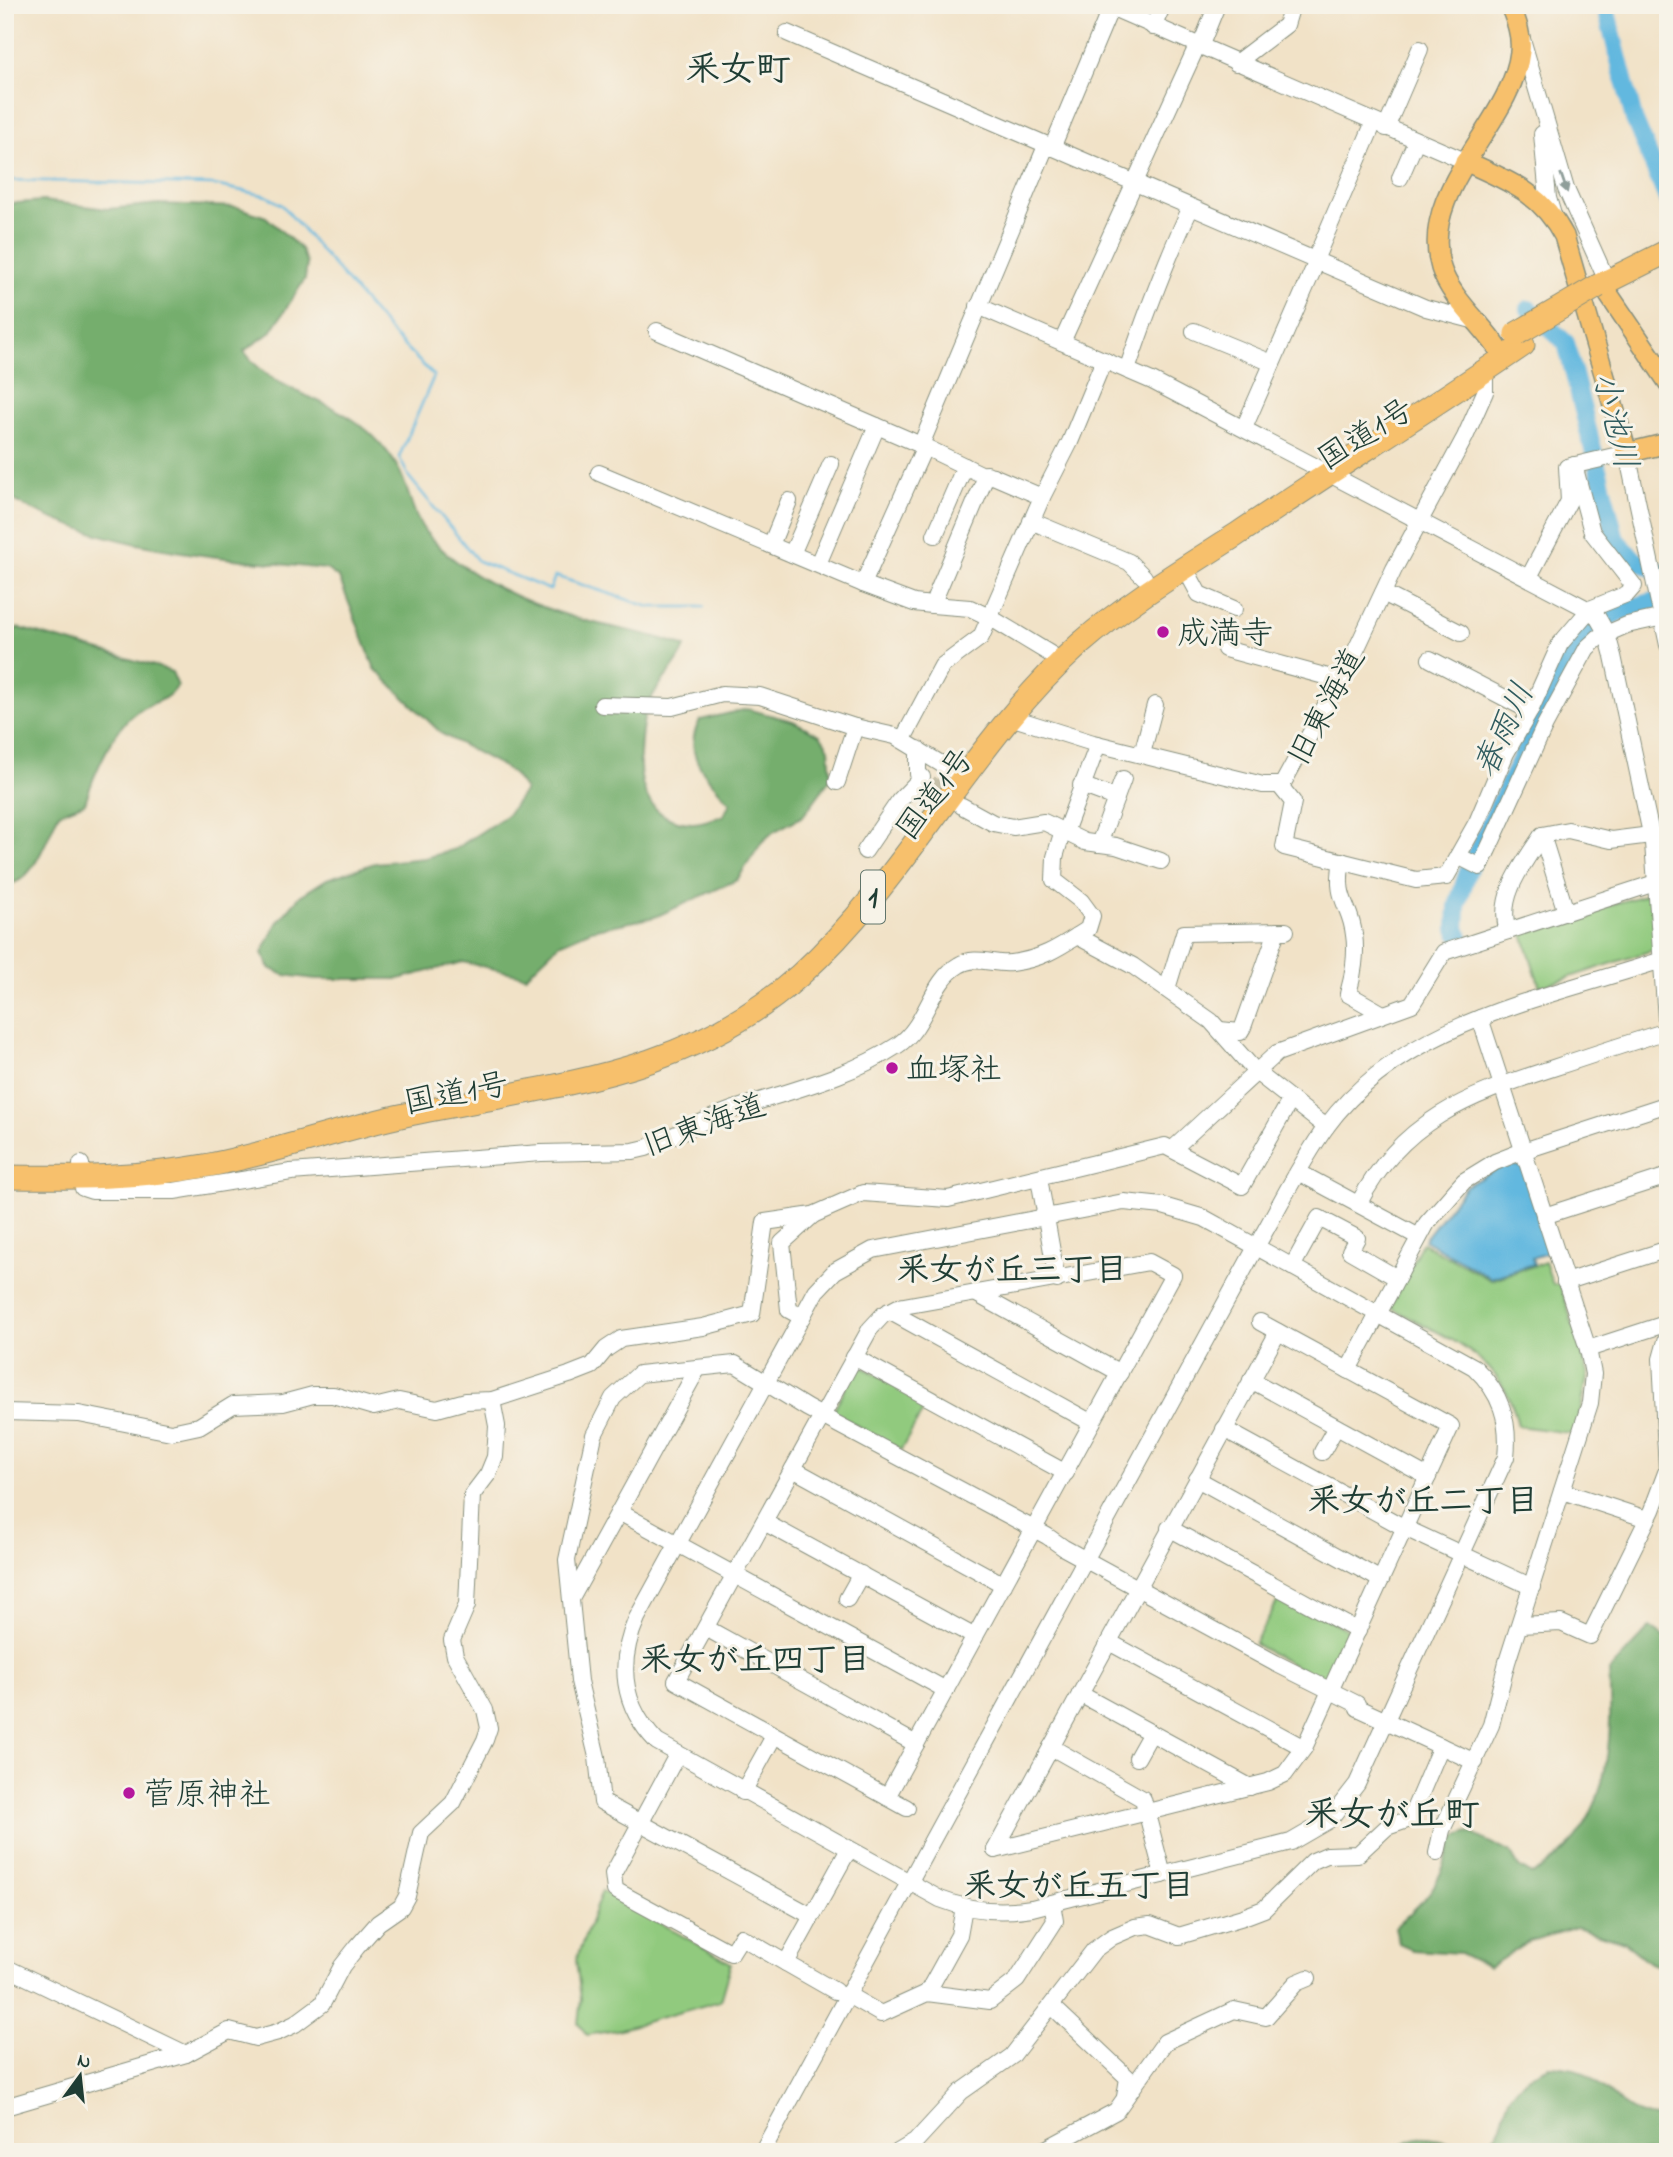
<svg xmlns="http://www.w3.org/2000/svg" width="1673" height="2157" font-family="'Indie Flower','Klee One',sans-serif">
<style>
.green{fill:#91ca7e;stroke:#588459;stroke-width:2}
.forest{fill:#74ae6d;stroke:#4a7650;stroke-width:2}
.water{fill:#62b8df;stroke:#407a8a;stroke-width:2}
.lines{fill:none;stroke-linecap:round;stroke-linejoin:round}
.stream{stroke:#62b8df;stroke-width:2.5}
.river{stroke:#62b8df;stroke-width:18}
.minor-tunnel{stroke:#c7c1aa;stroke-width:16;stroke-dasharray:16 8;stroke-linecap:butt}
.minor-casing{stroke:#88907e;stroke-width:18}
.major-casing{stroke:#88907e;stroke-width:22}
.highway-casing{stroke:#88907e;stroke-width:25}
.minor{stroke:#fff;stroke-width:16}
.major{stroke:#f7c06c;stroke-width:19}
.highway{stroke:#f7c06c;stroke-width:23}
.highway-bridge-casing{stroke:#88907e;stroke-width:25;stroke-linecap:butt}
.highway-bridge{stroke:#f7c06c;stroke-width:23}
.oneway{fill:#8f9e9a}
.poi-dot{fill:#b5179e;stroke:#f7f3e8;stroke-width:2.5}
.labels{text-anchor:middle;stroke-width:6;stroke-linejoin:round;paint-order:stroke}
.shield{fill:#f7f3e8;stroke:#60746a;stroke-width:2}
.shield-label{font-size:30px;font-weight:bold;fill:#1f3d34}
.street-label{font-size:32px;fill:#1f3d34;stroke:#f7f3e8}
.poi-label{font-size:32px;fill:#1f3d34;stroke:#f7f3e8;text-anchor:start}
.water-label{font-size:33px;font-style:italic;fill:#305c5f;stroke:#f7f3e8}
.neighbourhood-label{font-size:33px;font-weight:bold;fill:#1f3d34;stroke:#f7f3e8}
.quarter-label{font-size:35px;font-weight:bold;fill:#1f3d34;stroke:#f7f3e8}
</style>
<rect width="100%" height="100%" fill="#f7f3e8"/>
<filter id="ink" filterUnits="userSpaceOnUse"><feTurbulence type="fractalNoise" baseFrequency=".0143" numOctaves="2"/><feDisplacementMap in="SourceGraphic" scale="14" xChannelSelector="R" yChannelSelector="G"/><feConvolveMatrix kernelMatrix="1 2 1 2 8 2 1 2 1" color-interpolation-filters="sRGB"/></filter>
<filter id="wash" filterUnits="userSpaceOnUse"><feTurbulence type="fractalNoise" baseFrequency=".00686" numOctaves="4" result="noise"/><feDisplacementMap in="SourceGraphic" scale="28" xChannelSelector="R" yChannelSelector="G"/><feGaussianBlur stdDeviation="1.57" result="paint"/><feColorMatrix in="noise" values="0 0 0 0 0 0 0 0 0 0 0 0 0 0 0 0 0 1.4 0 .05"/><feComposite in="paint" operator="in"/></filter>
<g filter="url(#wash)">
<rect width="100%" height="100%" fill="#f1e2c7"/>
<!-- green -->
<g class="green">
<path d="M1651,893L1656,945L1653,950L1540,987L1522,931Z"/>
<path d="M1422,1243L1491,1280L1545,1262L1553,1285L1560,1284L1588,1373L1576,1434L1518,1426C1505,1356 1446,1338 1390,1307Z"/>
<path d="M859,1365L928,1402L901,1450L832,1412Z"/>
<path d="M1281,1595L1348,1630L1350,1637L1325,1682L1254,1644Z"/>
<path d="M602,1891L731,1963L720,2001L617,2030L587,2035L578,2023L581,1999L576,1960Z"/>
</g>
<!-- forest -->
<g class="forest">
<path d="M43,201L108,209L159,204L237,207L266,217L301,249L307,264L305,279L271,332L244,351C272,392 328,397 364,428C376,437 391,455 398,468C410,490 412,518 429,536C465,577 525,603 576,618C612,629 650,632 685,647C677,668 659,681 650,701C642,718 641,737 640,755C638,790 651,821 691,823C701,824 713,818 723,816L730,803C708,777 680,756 700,720L747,709L793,721L820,735L829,748L831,778L803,816L773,832L762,842L737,880L655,917L591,930L559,944L526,976L463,962L399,979H316L284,975L270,968L262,953L277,923L300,896L327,879L375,863L425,858L455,849L507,815L525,790L514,775L502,766L442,734L375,669L339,578L326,569C222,557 97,551 5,495V204Z"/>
<path d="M19,628L158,667L172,672L178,686C164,704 152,701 136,712C113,729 93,776 85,803L59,813C48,834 34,886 5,884V631Z"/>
<path d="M1650,1627L1668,1640V1970L1650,1963L1624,1942L1577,1927L1530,1941L1489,1967L1460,1953L1412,1950L1399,1943L1395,1927C1435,1891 1437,1887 1454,1837L1469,1832L1511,1853L1519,1867L1532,1875C1608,1833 1614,1749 1609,1671Z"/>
<path d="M1549,2066C1559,2067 1574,2067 1582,2072C1611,2090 1629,2122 1668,2118V2152H1395C1422,2119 1454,2155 1486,2142C1507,2133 1500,2110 1511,2095C1520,2082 1535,2072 1549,2066Z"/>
</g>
<!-- water -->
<path class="water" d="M1513,1160L1516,1166H1523L1550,1252L1532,1258L1534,1264L1491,1278L1424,1240L1466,1186Z"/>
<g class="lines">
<!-- stream -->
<path class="stream" d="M5,180L214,185L267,196L282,205L393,335L434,376L399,457L409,477L478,561L550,590L555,576L650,607H704"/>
<!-- river -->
<g class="river">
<path d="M1605,5L1634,119L1668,201"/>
<path d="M1529,309L1566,343L1616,540L1635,560L1668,576"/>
<path d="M1461,939L1456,929L1457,906L1469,868L1569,657C1594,619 1624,607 1668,598"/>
</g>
</g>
</g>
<g filter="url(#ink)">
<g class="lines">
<!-- minor-tunnel -->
<path class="minor-tunnel" d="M930,783L957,802"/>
<defs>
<g id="minor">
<path d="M1106,5L1465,161"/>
<path d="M1153,27L1163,5"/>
<path d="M787,33L1426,308L1480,322"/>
<path d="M1522,39L1566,189L1607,281"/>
<path d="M1200,47L1217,5"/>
<path d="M1236,63L1286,25L1292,5"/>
<path d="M1386,128L1420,49"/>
<path d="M1542,134L1548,198L1554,218"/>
<path d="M1052,148L1112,5"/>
<path d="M1400,178L1416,141"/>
<path d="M1315,260L1374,122"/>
<path d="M978,306L1152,381L1595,613L1607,634L1613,656L1653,843L1668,1046"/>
<path d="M657,331L921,445L981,474L993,476L1042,497L981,637L942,666L903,739"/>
<path d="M1194,331L1272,363"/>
<path d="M1062,342L1197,46"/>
<path d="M1127,370C1146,314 1166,260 1191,207"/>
<path d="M1244,428L1317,261"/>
<path d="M921,445L1046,146"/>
<path d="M599,473L863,584L914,603L932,605L987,474"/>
<path d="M1042,497L1070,442L1104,360"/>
<path d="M1031,521L1129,562L1144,577"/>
<path d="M935,535L965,466"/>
<path d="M771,545L789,501"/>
<path d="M792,554L831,464"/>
<path d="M818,564L877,426"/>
<path d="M1185,568L1199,594L1234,609"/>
<path d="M1529,577L1569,501L1567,467L1627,453L1668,645"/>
<path d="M863,584L924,448"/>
<path d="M1383,593L1461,633"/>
<path d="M932,605L970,608L991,618L1062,661"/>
<path d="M1225,649L1339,680"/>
<path d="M1430,659L1530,711"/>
<path d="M602,705L672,707L722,694L760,696L855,727L895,736L963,777"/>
<path d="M1010,717L1093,743L1263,785H1282L1355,652L1394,569L1465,437L1485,392V371"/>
<path d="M1142,754L1155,705"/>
<path d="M837,782L855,727"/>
<path d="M1081,785L1116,798"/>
<path d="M1280,786L1293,802L1284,847L1416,880L1446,877L1477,822L1506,753L1530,711L1560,644L1590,609L1627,594L1634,586L1592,532L1574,465"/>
<path d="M962,806L993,823L1013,827L1044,822L1085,842L1116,846L1161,861"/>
<path d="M1065,832L1098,744"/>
<path d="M1542,835L1566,912"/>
<path d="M1099,844L1123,779"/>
<path d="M865,851L899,801L922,777L918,774V749"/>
<path d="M1458,856L1480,867L1545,725L1587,648L1599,637L1627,625L1668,616"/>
<path d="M1342,861C1334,901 1351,904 1354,935C1357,953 1353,977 1348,994L1383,1014"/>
<path d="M1508,931C1496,897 1524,863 1542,835L1568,830L1611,840L1651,835"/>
<path d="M1077,936L1133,966L1211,1021L1256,1072L1326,1127"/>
<path d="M1167,989L1184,933L1286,931"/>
<path d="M1220,1030L1240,1032L1243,1027L1277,931"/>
<path d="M1174,1148L1277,1053L1412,1004L1444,952L1655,883"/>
<path d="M81,1164L83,1188L92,1191H174L291,1172L541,1153L633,1151L646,1148C674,1136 701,1121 729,1111C787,1091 846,1079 898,1045C927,1026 930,982 959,965C975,955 994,965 1011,963C1044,959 1061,946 1088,929L1092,916L1081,901L1054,880L1055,857L1063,830"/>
<path d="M1298,1172L1419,1237"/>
<path d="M1039,1178L1057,1280"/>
<path d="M1124,1202L1163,1206L1204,1218L1474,1367C1501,1393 1510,1420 1506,1457L1357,1784L1329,1820L1291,1842L1032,1908C1000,1913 970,1911 940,1899L657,1742C622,1706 617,1663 637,1618L802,1317L816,1291L835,1271L873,1250Z"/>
<path d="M1359,1203C1401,1121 1467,1096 1550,1069C1589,1056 1628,1043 1667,1031"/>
<path d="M1544,1216L1668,1176"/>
<path d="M1149,1262L1173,1275L887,1797L676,1681L870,1329L883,1315L898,1307Z"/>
<path d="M1292,1267L1319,1218L1357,1238L1350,1251L1397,1278"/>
<path d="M1565,1282L1668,1249"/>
<path d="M975,1293L1120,1373"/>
<path d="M889,1311L1092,1423"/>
<path d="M802,1317L789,1310L782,1243L813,1215"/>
<path d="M1588,1349L1668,1323"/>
<path d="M854,1357L1066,1473"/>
<path d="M1348,1370L1427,1223L1464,1181L1495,1162L1523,1151L1668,1104"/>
<path d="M1251,1380L1428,1477"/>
<path d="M5,1412L79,1414L171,1432L199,1426L233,1405L283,1403L313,1395H333L374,1407L399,1401L437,1409L466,1401L492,1400L569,1375L592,1366L606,1349L621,1339L703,1327L752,1314L765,1222L813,1215L863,1193L948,1199L1165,1146L1242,1186L1291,1099"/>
<path d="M1224,1429L1405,1528L1532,1587"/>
<path d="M1322,1452L1336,1427"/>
<path d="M793,1469L1004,1585"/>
<path d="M1197,1479L1381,1580"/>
<path d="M1562,1491L1647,1519"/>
<path d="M619,1512L946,1690"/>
<path d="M764,1522L975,1637"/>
<path d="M1169,1528L1358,1631"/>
<path d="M571,1599L698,1368"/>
<path d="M847,1599L861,1574"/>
<path d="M1520,1625L1561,1623L1590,1636L1652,1510L1667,1470L1661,1359L1668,1334"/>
<path d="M706,1628L916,1744"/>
<path d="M1109,1642L1304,1748"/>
<path d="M1080,1694L1250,1787"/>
<path d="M1051,1747L1143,1799L1163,1875"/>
<path d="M677,1755L613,1874L615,1890L731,1953L741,1937L786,1963L849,1849"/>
<path d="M1137,1758L1151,1733"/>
<path d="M743,1792L774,1736"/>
<path d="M887,1797L907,1808"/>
<path d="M995,1850L1268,1782L1285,1774L1304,1748L1451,1426L1260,1322"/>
<path d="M995,1850L1278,1332"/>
<path d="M1437,1853L1442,1830L1491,1725L1507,1662L1590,1403L1593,1374L1588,1349L1480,1018"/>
<path d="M812,1916L602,1802L597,1757L579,1681L567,1560L594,1435L613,1398L639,1374L735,1364L807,1408L1047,1536L1064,1548L1275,1663L1357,1704L1358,1708L1475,1762"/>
<path d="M786,1963L835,1991"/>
<path d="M5,1967L186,2054"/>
<path d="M927,1993L959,1935L964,1907"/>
<path d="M846,1994L881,2014L927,1993L990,2001L1017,1980L1055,1921L1052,1903"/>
<path d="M1053,2007L1128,2078L1125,2097"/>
<path d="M5,2107L186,2054L229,2031L256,2038L278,2032L295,2024L322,2004L342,1966L357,1947L378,1923L401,1907L407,1896L421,1833L453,1803L485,1740L489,1728L485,1710L455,1656L452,1640L467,1605L472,1495L488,1474L495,1457L497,1426L492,1400"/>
<path d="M762,2152L1256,1247C1279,1207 1299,1165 1326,1127C1404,1020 1549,998 1668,958"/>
<path d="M898,2152L915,2142L961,2092L1012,2056L1094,1950L1112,1937L1135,1927L1150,1925L1179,1936L1243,1917L1264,1909L1313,1861L1327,1855L1358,1854L1387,1827L1410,1819L1441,1746"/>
<path d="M1040,2152L1116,2111L1165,2042L1234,2010L1266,2017L1296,1983L1308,1978"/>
</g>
<g id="major">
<path d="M1465,161C1508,181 1541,192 1564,236L1627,453L1668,443"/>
<path d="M1609,295L1668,382"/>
<path d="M1497,347C1480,322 1450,297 1441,268C1417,189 1512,124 1520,52C1522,35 1516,20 1510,5"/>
</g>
<g id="highway">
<path d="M1598,286L1668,251"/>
<path d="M5,1177C72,1178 138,1178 204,1166C272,1154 338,1129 405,1115C547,1085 688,1077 800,975C908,877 972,741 1080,644C1128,602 1183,569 1236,535C1331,471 1428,410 1523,345"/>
</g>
</defs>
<!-- minor casing -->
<use href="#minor" class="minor-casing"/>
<!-- major casing -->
<use href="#major" class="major-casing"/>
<!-- highway casing -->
<use href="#highway" class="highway-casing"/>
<!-- minor -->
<use href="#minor" class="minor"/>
<!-- major -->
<use href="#major" class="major"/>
<!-- highway -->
<use href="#highway" class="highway"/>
<defs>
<path id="highway-bridge" d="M1516,334L1598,286"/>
</defs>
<!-- highway-bridge casing -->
<use href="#highway-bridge" class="highway-bridge-casing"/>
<!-- highway-bridge -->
<use href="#highway-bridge" class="highway-bridge"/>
</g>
<!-- one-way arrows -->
<defs><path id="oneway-solid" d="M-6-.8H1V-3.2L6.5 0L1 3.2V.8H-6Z" transform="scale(1.75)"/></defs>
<use class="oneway" href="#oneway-solid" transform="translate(1564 183) rotate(71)"/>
</g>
<!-- markers -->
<g class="poi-dot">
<circle cx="1163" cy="632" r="7"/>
<circle cx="892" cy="1068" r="7"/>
<circle cx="129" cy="1793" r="7"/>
</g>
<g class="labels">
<!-- shield labels -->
<rect class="shield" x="861" y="870.5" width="24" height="53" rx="5"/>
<g class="shield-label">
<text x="873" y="907">1</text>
</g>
<!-- street labels -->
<g class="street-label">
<text transform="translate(1365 433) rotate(-32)" y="11">国道1号</text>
<text transform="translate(1325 706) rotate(-62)" y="11">旧東海道</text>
<text transform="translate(934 793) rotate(-53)" y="11">国道1号</text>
<text transform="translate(456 1092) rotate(-11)" y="11">国道1号</text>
<text transform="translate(704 1124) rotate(-20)" y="11">旧東海道</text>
</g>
<!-- poi labels -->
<g class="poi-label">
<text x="1177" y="643">成満寺</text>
<text x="906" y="1079">血塚社</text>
<text x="143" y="1804">菅原神社</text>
</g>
<!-- water labels -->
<g class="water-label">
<text transform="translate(1617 420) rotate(76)" y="12">小池川</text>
<text transform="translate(1502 729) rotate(-65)" y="12">春雨川</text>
</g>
<!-- neighbourhood labels -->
<g class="neighbourhood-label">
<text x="1012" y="1280">釆女が丘三丁目</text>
<text x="1423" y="1511">釆女が丘二丁目</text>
<text x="755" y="1670">釆女が丘四丁目</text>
<text x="1079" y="1896">釆女が丘五丁目</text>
</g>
<!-- quarter labels -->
<g class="quarter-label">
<text x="738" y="80">釆女町</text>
<text x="1392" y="1825">釆女が丘町</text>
</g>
</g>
<!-- margin -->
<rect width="1673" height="2157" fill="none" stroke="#f7f3e8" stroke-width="28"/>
<!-- north arrow -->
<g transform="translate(80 2076) rotate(15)" stroke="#f7f3e8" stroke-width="5" paint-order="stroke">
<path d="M0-5L12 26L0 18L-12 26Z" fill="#1f3d34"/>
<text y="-10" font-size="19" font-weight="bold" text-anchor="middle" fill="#1f3d34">N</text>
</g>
</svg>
